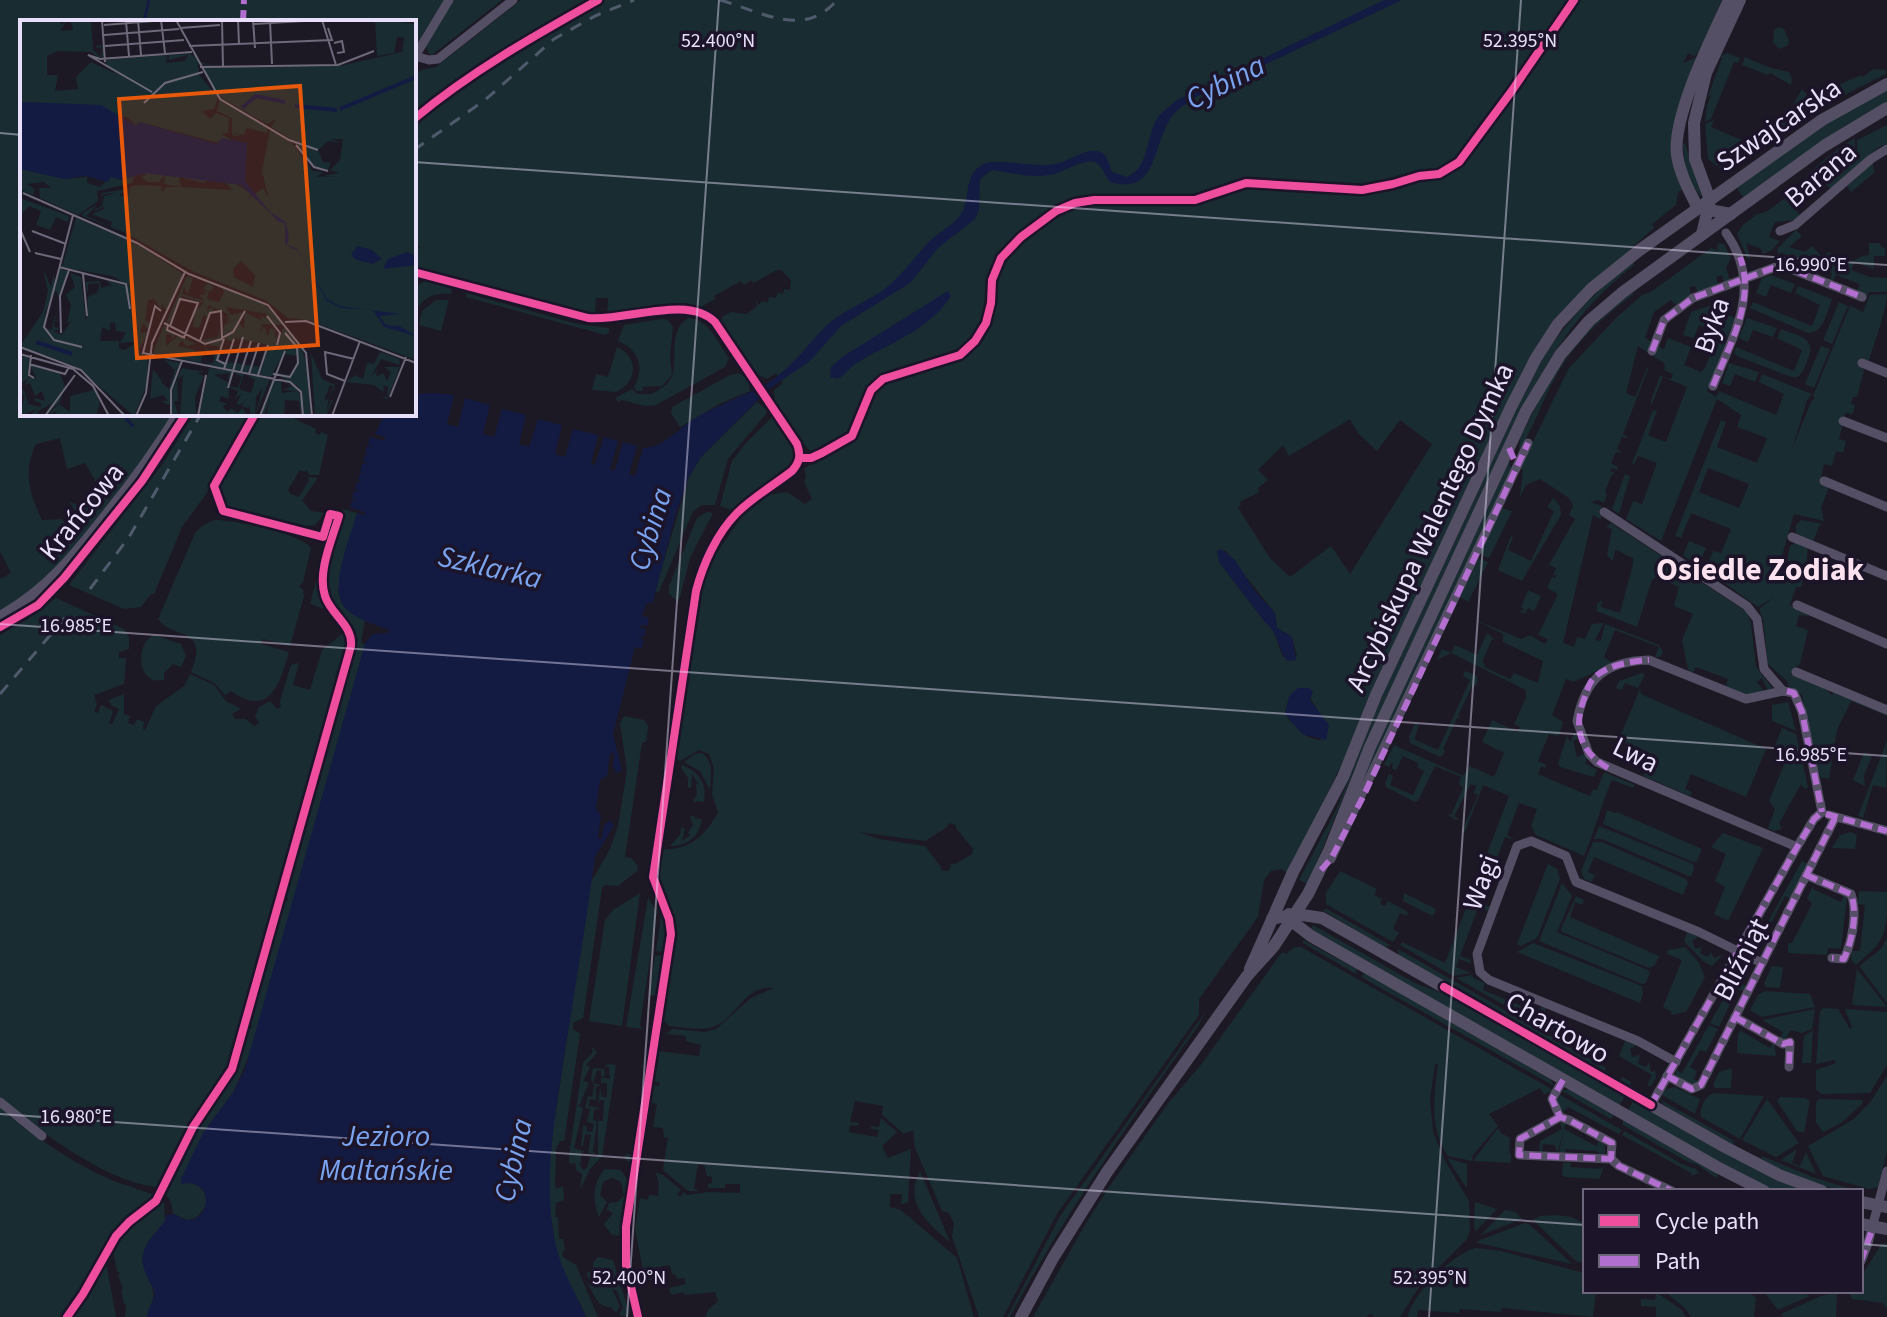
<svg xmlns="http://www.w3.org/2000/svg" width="1887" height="1317" font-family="'Source Sans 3',sans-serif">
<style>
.green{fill:#192c31;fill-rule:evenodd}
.water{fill:#131b42}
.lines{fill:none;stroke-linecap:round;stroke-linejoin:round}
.stream{stroke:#131b42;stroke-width:3}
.minor{stroke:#544f64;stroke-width:9}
.tertiary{stroke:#544f64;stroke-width:12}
.rail{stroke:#4f5a6c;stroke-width:3;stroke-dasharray:12 10;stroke-linecap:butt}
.quiet{stroke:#b36fd0;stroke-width:6;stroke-dasharray:12 6;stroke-linecap:butt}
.cycleway-casing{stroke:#1c1429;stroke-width:13}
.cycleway{stroke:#ef4d9e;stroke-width:8}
.ticks{fill:none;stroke:#e8e0fb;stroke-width:2;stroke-opacity:0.45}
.labels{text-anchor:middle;stroke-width:7;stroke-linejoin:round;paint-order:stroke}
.street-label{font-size:28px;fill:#e8e0fb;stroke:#1c1429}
.water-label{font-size:30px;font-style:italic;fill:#7aa3ef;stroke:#1c1429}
.quarter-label{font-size:32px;font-weight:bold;fill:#fce2ee;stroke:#1c1429}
.inset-river{fill:none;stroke:#131b42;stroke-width:4}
.inset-road{fill:none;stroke:#6e697a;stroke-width:2}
.view{fill:#e8590c;fill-opacity:0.15;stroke:#e8590c;stroke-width:4}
.inset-edge{fill:none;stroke:#e8e0fb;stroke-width:4}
.ticks-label{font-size:20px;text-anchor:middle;fill:#e8e0fb;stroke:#1c1429;stroke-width:7;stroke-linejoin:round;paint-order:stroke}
</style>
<rect width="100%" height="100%" fill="#1d1924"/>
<!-- green -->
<g class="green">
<path d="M0,0H444L414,49V22H22V414H174L159,439L54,573L0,613V579L11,573L0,551ZM60,438L67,469L85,463L98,486L83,506L69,502L79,517L78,523L66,525L62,519L42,520C29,493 23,472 36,444Z"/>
<path d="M454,0H502L432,55L429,54L426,46Z"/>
<path d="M521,0H1722L1698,53L1694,56L1688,53L1683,63L1697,57C1680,105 1660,139 1682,190L1678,192L1676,205L1652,224L1654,228L1565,308L1288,874L1282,869L1271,871L1264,880L1258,917L1199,999V1015L1057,1214L1003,1317H979L952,1236L954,1224L949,1213L942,1211L915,1148L913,1130L904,1134L882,1115L883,1106L855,1101L850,1122L859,1123L858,1126L850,1125L849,1132L877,1137L879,1130L871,1129V1126L879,1127L881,1118L897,1132L882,1146L888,1158L911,1149L908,1202L901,1204L902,1194H890V1207L901,1210L957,1258L974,1317H705L708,1310L718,1301L715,1292L685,1295L683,1292L671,1295L669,1288L686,1284L684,1278L677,1279L676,1275L672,1274L670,1265L652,1268L653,1276L665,1274L666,1280H645L635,1229L640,1198L648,1200L649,1195L658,1196L659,1182L655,1172L663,1175L681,1190L677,1194L680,1197L684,1192L687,1195L708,1192L740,1193V1184H725V1188H708V1184L712,1183V1177L707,1176L704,1165H698L694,1188L699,1191H688L663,1170L668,1137L664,1138L663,1128L653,1127L657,1104L651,1103L654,1085L659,1086L660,1083L654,1081L658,1051L699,1056L701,1045L686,1041V1036L667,1034L672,1029L705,1032L716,1029L751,998L774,988C745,984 736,1019 713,1027C699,1031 682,1027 669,1026L663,1020L676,929L660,879L662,849C689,851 706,835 718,812L712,794L714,768L709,754L699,750L680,761L676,758L701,594L709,564L742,516L768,495L787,492L805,504L812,499L804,482L806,475L804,469L823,455L821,452L814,453L808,449L775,403L774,390L783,383L776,373L767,379L755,373L721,322L722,317L731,312L747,314L757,306L756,300L759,305L762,301L768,302L769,297L776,298L778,292L783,294L784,289L790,290L791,280L781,270H777L753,283L752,280L744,285L741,281L714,296L715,299L701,307L673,304L607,316L608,298H596L595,315L580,313L414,266V252L421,247L414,246V75L421,70L436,67ZM1350,419L1358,433L1377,451L1400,420L1432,444L1350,574L1331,546L1290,577L1270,558L1238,508L1241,505L1240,502L1259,492L1258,488L1268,480L1258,470L1283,445L1289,456ZM1225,550L1275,613L1277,628L1292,637L1297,656L1283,657L1272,628L1265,622L1219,562ZM1310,697L1319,713L1321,741L1308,737L1288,719L1285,710L1288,703ZM949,823L956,825V828L973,849L972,854L955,864H951L949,871L941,870V867L925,846L879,839L859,832L925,841L947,827Z"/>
<path d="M1779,27L1784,29L1789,41L1787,46L1779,49L1773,42L1774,30Z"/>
<path d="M1727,53L1740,58L1738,63L1734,62L1711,119L1705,122L1707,105L1711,96V94L1707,99L1722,58L1720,56Z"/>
<path d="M1745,57L1771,68L1789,72L1792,78L1791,85L1770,73L1768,75L1742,65Z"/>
<path d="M1873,69L1886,70V74L1811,112L1821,93L1861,75L1863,77Z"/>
<path d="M1802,89L1807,94L1793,123L1785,132L1727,174L1719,167L1746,147L1751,136L1753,137L1791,109Z"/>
<path d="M1887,89V102L1843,127L1744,198L1736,187L1816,130Z"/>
<path d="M1714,120L1711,127L1746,142L1744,146L1717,166L1708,159L1705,124Z"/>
<path d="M1887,121L1855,138V153H1835L1800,184C1825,154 1853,138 1887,121Z"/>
<path d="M1887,125V144L1879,147L1831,189L1823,182L1794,208L1801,216L1794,220L1775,222L1769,237L1780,241L1772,250L1763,254L1761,249L1746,243L1750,258L1748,259L1737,234L1742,226L1757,214L1766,212L1799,188L1837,155H1857V140Z"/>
<path d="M1685,143L1702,198C1689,185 1683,163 1683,144Z"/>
<path d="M1873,163L1874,173L1851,192L1847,186Z"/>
<path d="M1796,230L1802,236L1789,247L1805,252L1812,246L1821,256L1830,252L1843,267L1862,256L1869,255V243H1880L1881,247L1885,248V256H1874V269L1855,262L1851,270L1870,277L1887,278V292H1869L1865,302L1860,301L1857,291L1860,284L1836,275L1833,281L1830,280L1832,273L1820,268L1817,275L1815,274L1817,267L1805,262L1802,269L1799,268L1802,261L1782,253L1778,254L1777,249Z"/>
<path d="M1718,243L1724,244L1731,258L1726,268L1730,280L1724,282L1722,275L1716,277L1718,284L1698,292L1695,286L1689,287L1691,294L1676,305L1671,300L1654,312L1645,338L1664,349L1668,338L1691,347L1684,365L1701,372L1705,368L1718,337L1717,332L1699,325L1694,338L1683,335L1691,312L1715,304L1713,309L1735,318L1707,391L1716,397L1719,391L1776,415L1784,394L1759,382L1762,374L1812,394L1807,400L1792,449L1811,402L1815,398L1813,396L1850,306L1863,312L1870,295L1887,294C1887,309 1874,343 1869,361L1861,358L1859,364L1864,370L1857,397H1853L1851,404L1855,405L1853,414L1846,413L1841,421L1842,427L1839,439L1846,441L1843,453L1836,451L1832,466L1824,464L1820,482L1829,487L1821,508L1824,521L1794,514L1779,566L1805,572L1801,587H1796L1790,605L1809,613L1807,616L1799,615L1796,626L1808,630L1800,664L1793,669L1791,674L1826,689L1832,695L1834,692L1887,714V716L1851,701L1837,730L1829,779L1820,777L1802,695L1787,685L1788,682L1768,664L1763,620L1759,609L1774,597L1758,607L1713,575L1714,572L1711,574L1705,570L1713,551L1721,553L1731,529L1691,513L1681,538L1675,536L1721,420L1726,422L1717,447L1757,463L1767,438L1737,427L1741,415L1717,399L1661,541L1626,519L1633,501L1642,504L1657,463L1638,456L1634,465L1632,464L1653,410L1657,411L1648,435L1666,442L1687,387L1663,377L1652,404L1650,403L1660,376L1671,379L1673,374L1664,370L1665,364L1638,346L1626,393L1635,397L1647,368L1652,370L1648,369L1623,434L1629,438L1622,437L1617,449L1623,453L1616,452L1611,463L1618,467L1617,470L1611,468L1610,471L1615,473L1611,476L1605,492L1607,494L1604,503L1598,500L1590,502L1602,506L1599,514L1602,517L1600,519L1593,515L1563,643L1574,647L1577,637L1585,639L1592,624L1604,623L1595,640L1601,641L1605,624L1659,645L1663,652L1660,657H1655L1659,647L1615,630L1604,657L1613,663L1574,682L1566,679L1552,715L1563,722L1559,736L1549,734L1538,761L1546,765L1545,768L1541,766L1538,774L1590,796L1593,789L1597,790L1604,772L1635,785L1633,788L1612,780C1601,804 1595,831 1584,856L1536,835L1531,826L1537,809L1519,803L1507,835L1515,840L1505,837L1480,902L1490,907L1489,911L1478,908L1460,956L1471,960L1470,963L1459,959L1456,967L1471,973L1453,976L1400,945L1402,942L1445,963L1509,796L1483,785L1465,832L1462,831L1478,795L1474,793L1476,786L1471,784L1454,816L1459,819L1456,820L1445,813L1451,815L1463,788L1459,784L1461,777L1435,766L1418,801L1415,802L1386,787L1385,784L1389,774L1393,776L1390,785L1413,795L1424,771L1417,767L1418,763L1403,756L1396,770L1392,769L1393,764L1391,763L1389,767L1384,765L1394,745L1463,776L1470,766L1494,777L1504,753L1482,742L1492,720L1518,732L1520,727L1514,724L1526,698V690L1451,653L1437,660L1442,649L1451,653L1455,645L1477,655L1487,633L1496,641L1492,639L1482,662L1485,664L1484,667L1510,679L1514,673L1538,683L1543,661L1503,642V634L1471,618L1521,639L1530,635L1545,644L1548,639L1538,635L1558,594L1547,588L1552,577L1555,578L1557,575H1553L1556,568L1549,565L1575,519L1569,515L1573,506L1569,498L1540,479L1526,485L1520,497L1523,470L1520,468L1569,368L1617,317L1642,295L1651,292L1711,248L1717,250ZM1708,468L1749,484L1739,508L1699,492Z"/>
<path d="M1634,261V265C1579,308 1551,354 1519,415L1357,763L1308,884L1299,880L1336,810L1385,689L1536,368C1567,320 1590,296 1634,261Z"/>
<path d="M1771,275L1795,284L1791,293L1771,285L1766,297L1756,293L1762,278Z"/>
<path d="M425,281L452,289L451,294C433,292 421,298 414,314V287Z"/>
<path d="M1798,286L1832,299C1827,312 1824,333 1808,333L1750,308L1753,302L1812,326L1820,305L1795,293Z"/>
<path d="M1633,291V295C1603,316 1573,345 1555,378C1542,401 1533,429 1519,451L1520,437L1553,373L1593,325Z"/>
<path d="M466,293L577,324L609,328V333L605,335L466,297Z"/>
<path d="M436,300H449L441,331L419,325L422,311Z"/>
<path d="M1839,302L1848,306L1832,344L1823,340Z"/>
<path d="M689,318C710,320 718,344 729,358L725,367L656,405L645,406L622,400L618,402L615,398L632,389L637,394C641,393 645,395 649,394C653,394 657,391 660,389C689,375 660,334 689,318Z"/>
<path d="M1747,318L1777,328L1773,337L1753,330L1748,342L1739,338Z"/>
<path d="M661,319L668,320L673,327L670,357L672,375L662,386L642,387L643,391H637L634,387C645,368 639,349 618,341L624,325Z"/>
<path d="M1781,329C1798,336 1817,337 1808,359C1805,367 1803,372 1798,377H1791L1737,356L1734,352L1736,347L1794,371L1802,350L1777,338Z"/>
<path d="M1821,346L1830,349L1814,388L1805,384Z"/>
<path d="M617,347C639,357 638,382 616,392L592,390L596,374L608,377Z"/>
<path d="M1729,363L1759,372L1755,382L1735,374L1730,386L1722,383Z"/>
<path d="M739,373L748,378L750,391L721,403L680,427L671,413L672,407L730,375Z"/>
<path d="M757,402L766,409V414L728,459L715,505H702L693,511L659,592L655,591L689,477L701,457Z"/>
<path d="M188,414H191C156,475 110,529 64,583L158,462Z"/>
<path d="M194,414H251L206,494L182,527L154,594H151L141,607L124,609L69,585L162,465Z"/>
<path d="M258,414H285L316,429L315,433L319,435L321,432L328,435L319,475H309L307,470L305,472L300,470L288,490L291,494L299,497L309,480L307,477L318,478L302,500L311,511L325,513L315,525L299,527L228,507L219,495V483Z"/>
<path d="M773,416C784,432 801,447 791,467L736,508L731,510L720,506L732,461L745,444Z"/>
<path d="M1509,460L1511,470L1358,794L1363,775Z"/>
<path d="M1625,474L1630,476L1619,514L1612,509Z"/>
<path d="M1553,498L1560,506L1561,515L1522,581L1498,570L1511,536L1513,537L1508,550L1531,561L1554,511L1547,507Z"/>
<path d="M1502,508L1512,511L1489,558L1480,554Z"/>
<path d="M343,509L357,513L338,590C341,608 352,611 365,620L361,643L365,644L256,1039L234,1091L203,1133L188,1182C201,1184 207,1193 206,1206L197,1217L188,1220L173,1214L171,1202L164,1192L188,1141L235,1070L247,1029H251L252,1025L249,1024L283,901L287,902L288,898L284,897L316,781L320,782L321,778L317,776L354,647C354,626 339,619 330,603C315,577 336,536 343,509Z"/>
<path d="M707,512L713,513L690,558L680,597L678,602L669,594V586L697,518Z"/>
<path d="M214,520C231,519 303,535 311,548L303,582L299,586L303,590L304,596L290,646L263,639L261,644L289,652C280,683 270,719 231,691L225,695L214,683L191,672C210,626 173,640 158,619L195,533L202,526Z"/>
<path d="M332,520H336L320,577L327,610L310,604Z"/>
<path d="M1801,520L1823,524L1819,526L1813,542L1796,533V525Z"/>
<path d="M1611,523L1747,612L1751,623L1756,667L1773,689L1768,690L1762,678L1757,682L1764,691L1747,695L1726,686L1728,679L1696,667L1692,673L1688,669L1682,640L1693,614L1674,606L1679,587L1667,581L1668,578L1658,576L1652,580L1637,627L1597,611V604L1602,600L1601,607L1620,613L1633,564V558C1625,556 1622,551 1615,550L1613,561L1607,555L1612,529L1606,527Z"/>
<path d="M1689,541L1706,548L1699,565L1683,556Z"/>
<path d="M1796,542L1808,546L1806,568L1787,561L1790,546Z"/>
<path d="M1479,558L1488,562L1468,602L1460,597Z"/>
<path d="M1528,590L1541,596L1534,611L1528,608L1525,614L1519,611L1525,610L1521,607Z"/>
<path d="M56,598L124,629L129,637V649L119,652V658H126L124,684L94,695L97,704L94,712L98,713L101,705L113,711L109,723L112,724L119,709L111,705L109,700L124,694V714L130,716L128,723L134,725L137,719L144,722L143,729L145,730L156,706L184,686L190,674L214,685L226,701L241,709L232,714L235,719H246L254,726L259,723L255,716L259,707L270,701L277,709L281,706L280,701L291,665L299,663L293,685L310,690L322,650L343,633H347L349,646L233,1062L184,1139L159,1187C111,1185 35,1129 0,1097V635L28,619Z"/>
<path d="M154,635L181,644L186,656L181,667L173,664L164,673V680C137,686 134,644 154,635Z"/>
<path d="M1465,671L1476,675L1478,680L1475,687L1472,686L1458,716L1461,718H1457L1443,749L1445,751L1443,755L1440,757L1410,743L1409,737L1415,723L1419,725L1414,739L1438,750L1470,680L1463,676Z"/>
<path d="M1642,673L1645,675L1638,688L1625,683L1622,690L1616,688L1619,681Z"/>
<path d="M1640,689L1641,694L1766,749L1746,797L1691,774L1685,789L1692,792L1690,796L1643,776L1646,769L1651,771L1657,756L1622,742L1620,746L1617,744Z"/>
<path d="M1788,702L1796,731L1772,721V705Z"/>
<path d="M624,716L644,720L648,726L646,742L642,743L625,857L631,858L638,866L637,871L618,886L605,885L602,888L583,1018L573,1023V1029L580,1034L564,1141H560L556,1149L555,1186L556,1189L563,1186L564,1200L556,1203L555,1217H558L559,1239H563L565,1250L562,1252L563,1257L576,1265L598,1317H586L579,1301L574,1299L559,1266L544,1175L550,1168V1126L555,1118L590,884L610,849L618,826L627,770L620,724Z"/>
<path d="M1782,728L1796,734L1808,787L1805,789L1801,784L1779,823L1782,829L1774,831L1768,828L1775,809L1769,801L1788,755L1774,748Z"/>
<path d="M1575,732L1578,739L1573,741L1577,757L1584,754L1587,760L1585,763L1597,770L1594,777L1560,767L1558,763L1567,736L1570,742Z"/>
<path d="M1887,741L1886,788L1873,785L1863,818L1858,816Z"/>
<path d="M702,753C714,761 711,777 710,790L700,771L684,762L695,754Z"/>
<path d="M1864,753L1872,756L1864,775L1865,786L1853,780Z"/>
<path d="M682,765C700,773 707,783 704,802L696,801L695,803L693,800L697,795L696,785L698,783L692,774L691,788L688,787V778L681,768Z"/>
<path d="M1607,810L1615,813L1617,812L1702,849L1697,861L1693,862L1603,824Z"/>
<path d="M694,815V818L702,819C699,837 688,846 670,846L680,835L681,828H685L682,841L690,835L688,833L693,825L690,817Z"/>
<path d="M1599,826L1693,864L1694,868L1691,877L1602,839H1594Z"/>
<path d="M1851,832L1857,835L1855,849L1832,848L1840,835Z"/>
<path d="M1723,833L1763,848L1728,921L1714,914L1725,887L1715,881L1726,854L1711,847Z"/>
<path d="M1593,842H1602L1686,879L1688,883L1683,895L1594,857L1588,872L1595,875L1591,882L1584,879L1581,871Z"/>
<path d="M1802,861L1808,864L1791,899L1785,896L1768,929L1765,927Z"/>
<path d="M1548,864L1557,869L1560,879L1537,938L1521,946L1517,944Z"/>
<path d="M1340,871L1377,889L1374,895L1382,899L1380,904L1385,906L1388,901L1408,912L1407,916L1400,913L1393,929L1399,933L1393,942L1326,904V893Z"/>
<path d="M1562,883L1572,896L1557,932L1648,970L1650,973L1646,983L1642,984L1539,941Z"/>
<path d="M1814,884L1813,889L1841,902L1844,895L1847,897L1841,949L1828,948L1827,955L1788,953V943H1792L1812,904L1807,898Z"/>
<path d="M1859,891L1887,892C1887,934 1887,939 1856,965L1851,959L1852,951H1860L1865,905L1858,904Z"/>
<path d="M640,893L622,1026L589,1021L605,920L613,910Z"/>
<path d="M1404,893L1436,909L1433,916L1403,901Z"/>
<path d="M1576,896L1584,900L1582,905L1575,902L1570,917L1659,956L1655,965L1649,968L1562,932L1561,929Z"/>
<path d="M648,898L657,912L640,1025L643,1029L626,1027Z"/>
<path d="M1327,909L1390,945L1385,948L1322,910Z"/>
<path d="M662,910L667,931L664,952L656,951Z"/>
<path d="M1313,925L1415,983L1444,994L1625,1096L1619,1106L1310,930Z"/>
<path d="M1687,932L1699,937L1692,940L1695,949L1702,947L1700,953L1708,957L1711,952L1714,958L1723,955L1712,966L1704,962L1684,941Z"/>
<path d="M1887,938V1003L1859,966L1881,949Z"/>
<path d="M1303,940L1357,969L1356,974L1303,943Z"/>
<path d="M1533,943L1642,986L1643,994L1640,1003L1517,952Z"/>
<path d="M1295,947H1301L1553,1090L1544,1095L1540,1088L1489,1114L1498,1126L1473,1155L1472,1161L1448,1156C1429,1130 1434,1094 1438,1064H1435L1430,1099L1433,1131L1444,1159L1469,1201L1470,1231L1467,1239L1419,1287L1400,1317H1374L1371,1314L1366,1317H1033L1082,1230L1109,1187L1169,1102L1200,1066L1282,952L1286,954Z"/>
<path d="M1685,947L1699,963L1705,977L1686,1012L1671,1015L1672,1012L1663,1007L1682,960L1667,954L1668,950Z"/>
<path d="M1398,949L1606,1068L1605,1071L1620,1080L1623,1077L1631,1082L1630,1087L1398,955Z"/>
<path d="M655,955L664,956L658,996L649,995Z"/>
<path d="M1772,966L1783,967L1780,988L1766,987L1764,983Z"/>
<path d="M1857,969L1887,1007L1853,1005L1852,1003Z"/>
<path d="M1365,973L1550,1079L1554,1086L1361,977Z"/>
<path d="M1472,975L1473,978L1485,983L1483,990L1539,1013L1542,1006L1546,1008L1544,1014L1567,1025L1565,1031L1568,1033L1566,1040L1456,978Z"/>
<path d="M1728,978L1747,986L1744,991L1737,989L1719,1027L1710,1023L1732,984L1726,980Z"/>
<path d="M1764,991L1810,994L1815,1007L1762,1017L1750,1010L1758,995Z"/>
<path d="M1823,1008L1838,1009L1850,1029L1852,1028L1845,1009L1887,1012V1065L1870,1093L1822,1094L1816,1090V1070L1836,1063L1834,1060L1816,1064L1820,1011Z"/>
<path d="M1815,1009L1812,1029L1802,1033L1791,1030L1785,1039H1780L1783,1032L1762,1020Z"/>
<path d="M1206,1011L1198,1026C1131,1121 1064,1214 1010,1317H1007L1060,1216Z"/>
<path d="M1709,1025L1718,1029L1706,1052L1700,1050L1690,1067L1697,1071L1694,1079L1700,1082L1693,1085L1676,1076V1070L1682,1073Z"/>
<path d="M1744,1025L1741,1031L1770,1048L1774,1042L1776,1056L1737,1053L1738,1034Z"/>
<path d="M1813,1030L1811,1063H1802L1804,1036Z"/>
<path d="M1625,1041L1637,1045L1630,1049L1632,1057L1640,1055L1638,1064L1646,1067L1649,1062L1651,1072L1655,1071L1656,1078L1651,1086H1647L1652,1075L1619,1056Z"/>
<path d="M591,1045L597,1053L586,1065L590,1067L583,1081L589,1083L579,1106L583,1108L574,1148L586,1152H582L580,1165L583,1170L587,1168L590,1157H598V1121H603L604,1100H600L598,1106L600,1088L602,1097H607V1083H601V1077L610,1079L609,1067L604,1066L608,1064L616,1065L602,1156L590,1169L580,1190L582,1174L576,1170V1164L569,1163V1155L583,1063L593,1052Z"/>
<path d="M593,1068L604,1069L605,1076H601V1071L597,1070L593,1083L602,1086H596V1100L590,1099L588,1106L600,1108L594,1110L593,1120L597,1121L593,1152L596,1154L588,1153L591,1135L585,1134L583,1146H581L583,1126H587L586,1131L592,1132L594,1124L587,1122L590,1109L585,1108L588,1096L592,1097L594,1086L591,1078Z"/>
<path d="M1732,1068L1731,1088H1715L1713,1085L1719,1072Z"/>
<path d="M644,1070L646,1071L633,1158L628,1162L624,1157L627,1154H631Z"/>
<path d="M1887,1076V1151L1878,1187L1869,1189L1823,1176L1808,1146L1854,1119L1871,1101Z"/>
<path d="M1675,1087L1700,1099L1695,1114L1662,1095L1666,1089Z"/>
<path d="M1569,1089L1614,1115L1611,1119L1562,1091Z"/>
<path d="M1713,1093L1764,1096L1740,1139L1701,1117C1699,1108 1705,1097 1713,1093Z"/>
<path d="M1560,1095L1622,1130L1619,1134L1568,1107L1562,1112L1557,1102Z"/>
<path d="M1780,1097L1805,1098L1810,1101L1804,1133L1797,1131L1777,1101Z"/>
<path d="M1767,1099L1799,1143L1776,1157L1742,1140Z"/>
<path d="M1819,1099L1862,1100L1863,1103L1841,1123L1823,1132L1816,1122V1103Z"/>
<path d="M1661,1100L1734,1141L1732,1145L1664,1105Z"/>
<path d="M1633,1101L1807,1191H1775L1757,1183L1628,1111Z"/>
<path d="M0,1107C33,1136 69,1161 109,1179C125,1186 141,1189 156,1196L116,1232L64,1317H0Z"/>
<path d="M1623,1120L1718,1174L1716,1178L1698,1165L1684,1160L1623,1125Z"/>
<path d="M1560,1123H1566L1557,1154L1555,1145L1543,1144L1542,1153H1539L1540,1141L1562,1129Z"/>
<path d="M1498,1128L1501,1133L1510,1138L1509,1152L1511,1155V1163L1473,1161Z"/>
<path d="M1564,1129L1596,1146L1599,1141L1605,1145V1153L1601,1156L1597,1151L1565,1149L1566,1152H1559Z"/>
<path d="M1624,1131L1682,1164L1696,1169L1699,1173L1692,1176L1691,1173L1622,1135Z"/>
<path d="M1797,1149L1792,1163L1800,1166L1806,1152L1816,1174L1781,1160Z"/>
<path d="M1762,1156L1815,1178L1858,1191C1825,1191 1790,1175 1760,1160Z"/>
<path d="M1447,1158L1467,1164V1189Z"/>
<path d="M1563,1163H1571L1570,1167L1601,1169L1604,1165L1600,1179L1565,1177L1562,1175Z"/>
<path d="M605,1169L621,1170L629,1182L622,1231L618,1236L611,1234L604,1224L613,1213L608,1210L606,1212L609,1203L617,1202L624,1196L621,1182L612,1178L603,1182L600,1195L607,1202L599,1217C593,1201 592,1182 605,1169Z"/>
<path d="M920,1171L950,1242C928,1224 903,1203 920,1171Z"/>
<path d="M160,1199L164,1203L165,1221L148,1242L142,1260C149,1287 161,1289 146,1317H125L126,1304H124L121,1290L123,1289L118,1275L120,1274L117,1271L112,1246L127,1227Z"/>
<path d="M1475,1202L1497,1209L1476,1231L1474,1229Z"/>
<path d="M1505,1210L1515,1212L1522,1219L1481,1235Z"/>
<path d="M1556,1215L1572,1217L1585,1224V1262H1577L1533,1220L1540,1216Z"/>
<path d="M1525,1223L1529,1224L1572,1264L1478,1243L1477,1241Z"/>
<path d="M1882,1243L1887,1244V1317V1308L1883,1303L1852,1299L1849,1291H1861V1277Z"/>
<path d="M1476,1248L1501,1251L1584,1273L1585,1291H1596L1593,1317L1502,1308L1501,1312L1460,1309L1459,1313L1418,1310L1417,1317H1408C1411,1294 1454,1253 1476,1248Z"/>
<path d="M105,1257L116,1317H70L83,1299Z"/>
<path d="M598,1257L613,1260L629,1312L628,1317L619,1315L623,1307L617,1291L612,1289L620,1306L616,1313L611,1307C598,1308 594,1295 588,1284L590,1280L586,1273L593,1271V1263Z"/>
<path d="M1664,1291H1748L1756,1298L1754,1317H1691L1685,1308Z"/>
<path d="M1798,1291L1810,1296L1778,1310L1764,1292Z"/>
<path d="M1656,1292L1682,1310L1686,1317H1656V1307L1641,1306V1299L1655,1300Z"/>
<path d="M1837,1292L1836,1317H1783L1781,1314L1821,1296Z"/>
</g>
<!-- water -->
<g class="water">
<path d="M1384,0H1402L1196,97C1185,104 1174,111 1168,123C1152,152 1155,195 1110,182C1105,176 1102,164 1094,162C1083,159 1067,170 1057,173C1036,180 1013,173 992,170L980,179L979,210L975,219L938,248L910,283L841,326L810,361L769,389L701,457L689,477L676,513L653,602L646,604L642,616L649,618L647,626L640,625L639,627L646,629L644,637L637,636L644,640L642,648L635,647L613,734L622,770L616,773L613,766L614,752L610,754L607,776L600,780L596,809L601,815L598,837L601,840L604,826L609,820L614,825L595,857C586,923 575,990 564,1056C555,1119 541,1187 557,1250C564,1275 576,1294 586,1317H146L155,1294C152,1285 147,1278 144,1269C137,1250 154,1235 165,1221L166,1215L175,1214C206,1239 223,1176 181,1184V1179L203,1133L234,1091L245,1069L365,644L372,634L388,633L389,630C374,624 358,620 346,609C327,591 351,535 357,513L364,515L365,512L350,507L352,500H358L352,498L354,491L360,492L355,489L357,482L363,483L358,480L360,473L365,474L360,471L362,464H368L363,462L365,455H371L365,453L367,446L373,447L368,444L370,437L385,441V437L375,434L385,414H414V394L434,393L454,395L447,424L458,427L465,398L490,405L483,434L494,437L502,409L526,415L519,444L529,447L538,419L562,425L555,454L565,457L573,429L598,435L591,464L595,465L604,437L618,441L610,470H615L623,442L637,446L629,474L635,476L643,448C665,447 676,430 694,419C717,405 742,397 766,384C791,369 807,345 827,325C843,311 861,304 879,293C900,279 912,259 930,241C938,233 950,227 958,218C973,202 961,177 982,165C997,156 1036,170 1059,163C1071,160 1088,147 1100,152C1108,155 1109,164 1112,172L1127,177C1150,167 1145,137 1158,117C1163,111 1171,105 1177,100Z"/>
<path d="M948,291L951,296C930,330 889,343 857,363C850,367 845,375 838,379L830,377L831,367L842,357Z"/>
<path d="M1221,549L1235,560L1255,591L1275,613L1277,628L1292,637L1296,660L1287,661C1278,649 1278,632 1265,622L1219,562L1217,551Z"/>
<path d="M1298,688H1309L1313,692L1310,700L1329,725L1326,740L1302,734L1285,714L1289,696Z"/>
</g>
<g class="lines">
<!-- stream -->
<g class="stream">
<path d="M144,22L149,0"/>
<path d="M122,414L133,426"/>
</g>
<!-- minor -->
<g class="minor">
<path d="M415,56L429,60L438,59L513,0"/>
<path d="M414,58L449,0"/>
<path d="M1780,231L1795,225L1871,159L1887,149"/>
<path d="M1652,351L1664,320L1693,298L1781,265L1862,297"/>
<path d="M1862,363L1887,373"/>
<path d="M1713,386C1734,333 1764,286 1726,233"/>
<path d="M1843,421L1887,438"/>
<path d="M1824,481L1887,507"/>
<path d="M1604,512L1747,606L1757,619L1764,669L1783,691"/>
<path d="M1792,537L1887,576"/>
<path d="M1797,605L1887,644"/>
<path d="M1796,672L1887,710"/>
<path d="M1829,815L1887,831"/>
<path d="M1797,847L1597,762L1589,754L1577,721C1585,679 1605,661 1649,660L1746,699L1783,691L1794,693L1802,712L1822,812"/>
<path d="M1331,859L1528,443"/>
<path d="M1806,875L1851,894C1858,913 1852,941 1844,959L1832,958"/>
<path d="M1735,1017L1783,1044L1790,1042L1789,1067"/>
<path d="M1676,1062L1638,1041L1489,980L1480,972L1477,954L1517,846L1531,841L1566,856L1576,882L1699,932L1762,963"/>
<path d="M1667,1076L1692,1089L1701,1085L1835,818"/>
<path d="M1563,1080L1552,1099L1560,1117L1569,1120L1612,1143L1611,1159"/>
<path d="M0,1102L42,1136"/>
<path d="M1651,1105L1797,847L1814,819L1822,812"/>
<path d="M1560,1117L1520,1139L1519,1155L1611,1159L1619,1166L1672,1191"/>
<path d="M1861,1261L1868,1243L1887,1171"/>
</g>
<!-- tertiary -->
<g class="tertiary">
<path d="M1729,0C1712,37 1672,116 1677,155C1680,174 1689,191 1698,208L1731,214"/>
<path d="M1702,234L1710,200L1695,159L1694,123L1706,73L1740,0"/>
<path d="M0,617C46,592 75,556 107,515C133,483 157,450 179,414"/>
<path d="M1289,914L1294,923L1311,936L1717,1167L1764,1191"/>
<path d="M1272,919L1296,914L1322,918L1725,1147L1779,1175L1822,1191"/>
<path d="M1250,969L1293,872L1343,777L1376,695L1511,407L1536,358L1558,324L1591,289L1637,252L1822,120L1887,84"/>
<path d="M1861,1202L1887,1207"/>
<path d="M1861,1224L1887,1229"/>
<path d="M1021,1317L1053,1258L1107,1172L1247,976L1274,946L1308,894L1329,851L1370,747L1526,411L1560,355L1589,321L1623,292L1824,146L1887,108"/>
</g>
<!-- rail -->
<g class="rail">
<path d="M720,0C762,12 804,39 837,0"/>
<path d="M414,150L485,100L554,39L595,16L634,0"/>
<path d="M90,589L129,537L201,414"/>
<path d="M0,694L70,612"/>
</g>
<!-- quiet -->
<g class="quiet">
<path d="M243,22L244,0"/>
<path d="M1652,351L1664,320L1693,298L1781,265L1862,297"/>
<path d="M1713,386C1729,346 1756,300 1740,257"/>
<path d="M1509,448L1516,464"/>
<path d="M1787,691L1794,693L1802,712L1822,812"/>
<path d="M1608,768C1580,752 1573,728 1584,699C1587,691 1589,682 1595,677C1607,665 1633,661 1649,660"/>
<path d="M1826,814L1887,831"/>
<path d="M1321,870L1331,859L1363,797L1528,443"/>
<path d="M1806,875L1851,894C1858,913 1852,941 1844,959L1832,958"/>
<path d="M1735,1017L1783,1044L1790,1042L1789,1067"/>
<path d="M1667,1076L1692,1089L1701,1085L1835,818"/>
<path d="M1563,1080L1552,1099L1560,1117L1569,1120L1612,1143L1611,1159"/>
<path d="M1651,1105L1797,847L1814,819L1822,812"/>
<path d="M1560,1117L1520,1139L1519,1155L1611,1159L1619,1166L1672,1191"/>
<path d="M1861,1261L1873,1227"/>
</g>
<defs>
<g id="cycleway">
<path d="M414,119C470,72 534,36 598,0"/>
<path d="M414,272L588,318C625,322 687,294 715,322L797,444C801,455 800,462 792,471C774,485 753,497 737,513C717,533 703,564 696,591L653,877L669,919L671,934L626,1227V1265L638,1317"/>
<path d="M800,458H811L822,453L852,436L871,390L883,379L960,355L975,341L986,323L991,303L992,280L1001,258L1021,237L1056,211L1075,203L1094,200H1195L1246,183L1362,190L1393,184L1419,176L1439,174L1459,162L1511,92L1574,0"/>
<path d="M0,627L38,605L64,578L142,481L186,414"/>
<path d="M1444,987L1651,1105"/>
<path d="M67,1317L83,1294L116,1236L129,1222L156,1201L193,1127L232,1069L351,646C353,625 331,615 325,596C317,572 332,540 339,516L330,514L323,537L223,511L214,486L255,414"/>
</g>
</defs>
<!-- cycleway casing -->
<use href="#cycleway" class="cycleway-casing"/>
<!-- cycleway -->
<use href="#cycleway" class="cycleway"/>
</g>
<!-- ticks -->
<path class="ticks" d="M0,133L22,135M414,162L1887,265M0,624L1887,756M0,1114L1585,1225M1861,1244L1887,1246M627,1317L719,0M1429,1317L1521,0"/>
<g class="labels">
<!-- street labels -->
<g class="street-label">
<text transform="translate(1778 124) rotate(-34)" y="10">Szwajcarska</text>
<text transform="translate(1820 174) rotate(-40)" y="10">Barana</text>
<text transform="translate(1711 325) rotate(-71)" y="10">Byka</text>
<text transform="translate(81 511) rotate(-51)" y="10">Krańcowa</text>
<text transform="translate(1429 527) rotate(-65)" y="10">Arcybiskupa Walentego Dymka</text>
<text transform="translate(1636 754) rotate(26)" y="10">Lwa</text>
<text transform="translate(1480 882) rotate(-70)" y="10">Wagi</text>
<text transform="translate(1740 959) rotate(-63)" y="10">Bliźniąt</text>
<text transform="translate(1558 1027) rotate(30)" y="10">Chartowo</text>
</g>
<!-- water labels -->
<g class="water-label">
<text transform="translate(1225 82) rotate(-27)" y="10">Cybina</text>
<text transform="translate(650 529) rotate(-73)" y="10">Cybina</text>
<text transform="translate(490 567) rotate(13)" y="10">Szklarka</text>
<text x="386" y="1146">Jezioro<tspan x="386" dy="34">Maltańskie</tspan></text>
<text transform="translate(513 1160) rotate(-77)" y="10">Cybina</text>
</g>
<!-- quarter labels -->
<g class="quarter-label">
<text x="1760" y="580">Osiedle Zodiak</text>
</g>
</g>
<!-- overview -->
<g transform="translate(20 20)">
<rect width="396" height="396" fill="#1d1924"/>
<path d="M0,0H39L41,5L47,0L40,11L53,10L50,0H71L73,30L81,37L82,27L77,28L76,26L83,25L84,36L79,38L71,32L38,31L27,36V55H38L35,71L58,69L56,57L71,42L98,55L87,47L86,40L147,35L146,43L165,41L168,35L149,40V35L170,34L174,36L175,31L180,42L196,46L178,44L179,55L195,74L184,47L320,46L382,32L384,18L377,17L374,33L357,36L355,0L396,4V340L288,300L268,298L245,280L172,251L106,213L62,196L64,192L78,184L66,196L91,207L92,202L72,194L84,189L83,185V187L75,191L74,190L82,186L84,176L97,173L84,174L81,178L82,173L107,169L99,175L108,177L110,167L117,165L141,166L142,172L146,167H160L144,164L145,155L139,162H127L121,157L128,154H115L112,163L77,171L78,181L58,195L20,178L19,168H31L24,162L7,164L15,169L13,175L0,170V148L44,159L67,157V163L80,167L91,156L102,160L111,154L128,152L187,158L185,163L159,157L161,167L212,170L205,162L216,164L232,174L228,179L243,168L248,177L242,151L250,110L273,124L293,151L303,152L297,157L318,156H303L319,153L310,150L320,140L323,119H311L321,123L308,121L298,130L303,142L311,143L308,150L295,146L276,126L280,125L251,107L256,99L247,104L198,76L194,89L182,91L190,99L196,93L209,98L208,113L201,114L212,120L195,122L120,102L116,106L109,98L69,86L0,83ZM221,241L235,255L233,267L214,257L213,249ZM200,80L248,108L247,113L227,108L223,115L213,113L222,117L212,115V98L197,91ZM0,178L49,196L45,223L48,202L36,197L30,210L16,205L21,191L9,186L0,196ZM56,198L121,226L163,254L146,290L141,282L142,290L134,279L128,280L125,301L133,304L128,310L123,303L120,313L129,312L118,331L128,337L126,367L114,396L57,347L0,326L23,292L28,271L23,249L31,267L34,253L35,263L40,249L48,251L40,282L36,270L25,293V308L32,310L33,302L40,286L35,300L40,301H34V307L40,309L33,311L42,315L51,301L47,303L51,285L46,275L55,267L50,253L61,257L66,303L68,277L78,272L79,263L68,264V274L65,262L80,261L81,268L92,265L85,260L112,267L92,256L42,247ZM95,302L96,311L106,312L100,323L116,322L105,330L99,329V321H80L82,307L90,311V303ZM167,256L173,258L170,267L168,274L164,267L162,274L185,281L179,275L187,274L182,271L188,272L183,268L188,263L194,267L191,271L201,274L189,271L187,279L199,282L204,272L202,268L184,260L240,282L252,290L263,305L242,304L240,314L244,306L248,317L250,308L255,310V319L258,311L256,325L264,307L279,322L288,347L290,395L284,394L278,366L254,353L251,357L183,344L193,343L195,334L186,330L184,339L185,329L199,333L201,327L190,325L181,320L197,318L202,300L199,312L201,320L213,313L219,303L224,308L225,292L242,301L240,296L245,298L247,294L206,287L211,295L223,292L212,312L202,316L204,305L216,299L205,303L208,301L210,294L207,300L206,301L208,294L188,285L187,293L190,287L194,289L187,298L184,294L179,308L173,307L174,292L184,283L162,276L152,301L147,304L146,303ZM214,318L248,325L242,347L199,341L204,319L214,322ZM264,334L278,336L272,356L253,352ZM144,305L155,315L152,320L151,314H146V326L158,316L176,324L166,326L162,320L158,326L175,330L176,336L182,332L181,343L133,333ZM360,332L379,339L380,345L361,339L351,357L357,350L356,357L363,353L367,361L371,352L364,347H380L367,379L361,377H367L368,367L363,365L364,372L354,365L326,362L335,355L343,359L347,343L354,344ZM291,333L302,359L315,365L310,377L313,366L310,365L304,381L309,378L306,393L311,380H313L306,396H295ZM0,336L9,337L8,358H16L10,345L40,354L45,366L40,382L24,396L32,383L17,392L20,396H9L17,389L0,396L5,374L0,376V369L5,372L7,381L11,378L7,384L21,387V383L15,381V378L25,381L22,371L15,376L10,363L5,365L8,359L0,364ZM144,340L161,343L149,385L141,381H148L143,375L130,379L133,349L141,360L145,350L141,362L149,369L155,350ZM162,348L185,352L177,353L184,356L175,377L176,396H160L163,355L157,360L158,381H154L158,395L152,396L151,375L161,350H162ZM189,348L212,351V353L209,360H208L209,353L194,355L208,362L209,379L201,376L199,381L207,384L203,386L207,392L212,388L216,393L215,385L217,394L222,388L228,396H179ZM213,352L224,354L219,369L231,373L235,360L226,354L250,359L236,393L243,367L236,377L235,396H230V386L228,388L221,386L227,379L220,385L216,384L222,373L215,379L218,371L208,367V366L218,368L222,357ZM252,360L261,361L262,373L278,371L263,370L272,366L263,362L270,364L277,369L281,380V396L279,381L265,380L264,396H246L251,376L244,396L241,393ZM74,370L80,382L76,396H35L37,391L26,396L39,384L50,392V376Z" fill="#192c31" fill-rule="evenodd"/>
<path d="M6,82L81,85L116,106L119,102L197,124L202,118L227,123L225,161L250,192L266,202L269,217L267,224L277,229L307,279L319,286L380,294L359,296L366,305L379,306L396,316L364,307L353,290L321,288L307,281L278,231L265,224V203L259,202L221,165L125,153L102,160L91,157L88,162L66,156L44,159L0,149V83ZM338,226L352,230L362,239L352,244L335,239L331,234ZM387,232L396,236V245L363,249L368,239Z" fill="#131b42"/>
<path class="inset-river" d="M275,86L317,90M222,88L236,76L265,82M320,89L396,57M16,322L52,334"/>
<path class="inset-road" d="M82,0L85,42M118,0L121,35M141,0L145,33M156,0L200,79L269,120L298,130M202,0L203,47M218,0L219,24M233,0L235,28M302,0L316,45M106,1L109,36M250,1L252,44M233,4L300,0M84,5L146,0M160,8L200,5M84,15L159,9M314,23L322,21L324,32L317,33M85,26L164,20M169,26L312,20L308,8M180,47L318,45L354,31M132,72L68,35L80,39L172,32M124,83L145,63L183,52M276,125L294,147L308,151M3,173L117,223L169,254L248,285L286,333L292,396M53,195L24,307L34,320L62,327M0,209L10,232M12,211L46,224M15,233L41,239M39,247L106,264L110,289M63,254L67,296M141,291L135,286L123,333L270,362L281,372L283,396M247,296L260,313L257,325M265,302L286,301L396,343M144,303L185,324L202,319L201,291L190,293L180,321M148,305L147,310L165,318M150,306L160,279L178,283L164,317M41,313L40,276L49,250M202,318L213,312L225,291M204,319L197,340L205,344M0,327L61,350L105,396M0,334L53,349L73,366L89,396M11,335L9,355L14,358M9,344L45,354L49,347M204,349L214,319M221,352L231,321M229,354L239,323M253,354L270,357L278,343L277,327L265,313M238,355L248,325M325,361L307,354L305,332L334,339M208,368L223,317M370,377L386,337M25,396L55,355M116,396L126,373L132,323L165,252M151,396V370L162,341M178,396L186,355M240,396L265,331M312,396L340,321"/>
<path class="view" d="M280,66L298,325L117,338L99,79Z"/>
<rect width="396" height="396" class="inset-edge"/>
</g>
<g class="ticks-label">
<text x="718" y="47">52.400°N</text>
<text x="1520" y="47">52.395°N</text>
<text x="1811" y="271">16.990°E</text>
<text x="76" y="632">16.985°E</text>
<text x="1811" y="761">16.985°E</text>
<text x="76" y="1123">16.980°E</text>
<text x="629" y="1284">52.400°N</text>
<text x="1430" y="1284">52.395°N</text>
</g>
<!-- legend -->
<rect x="1583" y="1189" width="280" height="104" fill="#1c1429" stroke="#6e667d" stroke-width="2"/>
<rect x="1599" y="1215" width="40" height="12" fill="#ef4d9e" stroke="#6e667d" stroke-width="2"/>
<text x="1655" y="1229" font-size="24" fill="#e8e0fb">Cycle path</text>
<rect x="1599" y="1255" width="40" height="12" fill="#b36fd0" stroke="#6e667d" stroke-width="2"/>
<text x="1655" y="1269" font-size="24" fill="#e8e0fb">Path</text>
</svg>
